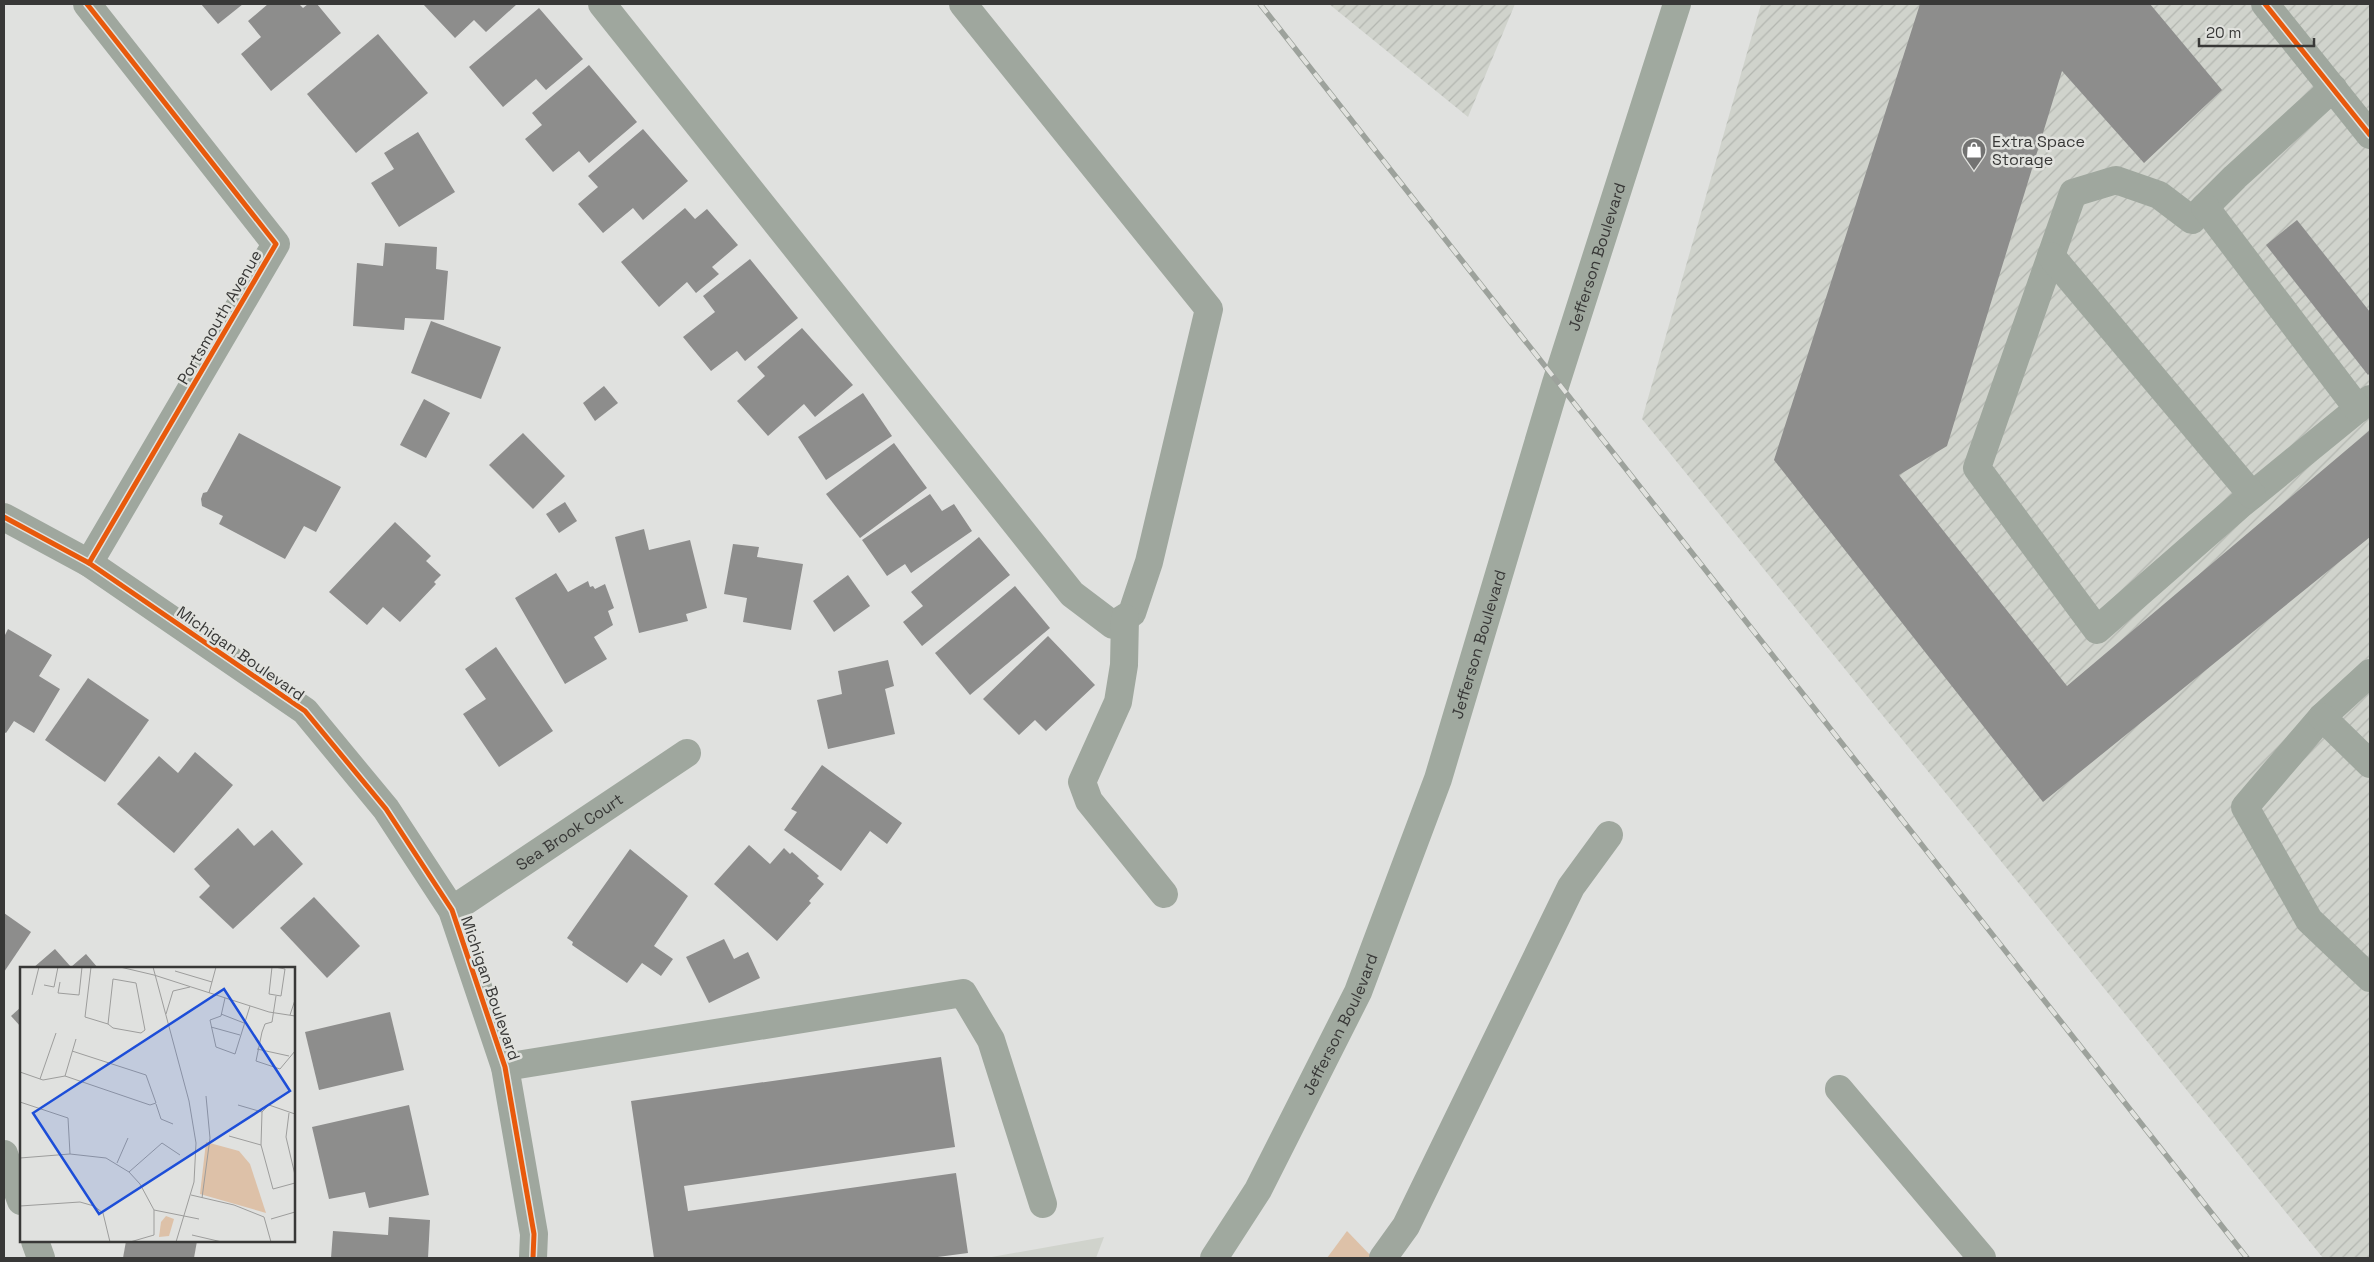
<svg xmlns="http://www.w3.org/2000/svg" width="2374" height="1262" font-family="'Space Grotesk',sans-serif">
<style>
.built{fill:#d0d3cc}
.industrial{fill:url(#industrial-furrows)}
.grass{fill:#ddc1a8}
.building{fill:#8d8d8c}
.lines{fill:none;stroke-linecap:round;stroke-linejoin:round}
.minor{stroke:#9fa79e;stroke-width:28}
.major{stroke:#a0a99f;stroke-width:28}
.rail-casing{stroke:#9da29c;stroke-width:5.5}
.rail{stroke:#e1e2de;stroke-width:4;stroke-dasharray:11;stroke-linecap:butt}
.cycleway-casing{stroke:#e1e2de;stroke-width:8}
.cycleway{stroke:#e8590c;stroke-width:5}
.labels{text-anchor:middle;stroke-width:5;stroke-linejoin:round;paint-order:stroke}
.poi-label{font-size:16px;fill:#383837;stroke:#e1e2de;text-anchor:start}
.street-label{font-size:16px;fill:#383837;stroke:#e1e2de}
.inset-road{fill:none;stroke:#9d9d9c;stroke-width:1}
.view{fill:#1d4ed8;fill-opacity:0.15;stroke:#1d4ed8;stroke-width:2.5}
.inset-edge{fill:none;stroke:#383837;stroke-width:2.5}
</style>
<defs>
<pattern id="industrial-furrows" width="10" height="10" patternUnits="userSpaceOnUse" patternTransform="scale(1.25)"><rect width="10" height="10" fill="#d0d3cc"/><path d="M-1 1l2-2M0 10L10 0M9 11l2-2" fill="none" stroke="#b3b6b0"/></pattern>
</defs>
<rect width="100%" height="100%" fill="#e0e1df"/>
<!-- built -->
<path class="built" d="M1104,1237L1096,1258H986Z"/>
<!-- industrial -->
<g class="industrial">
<path d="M1329,4H1515L1468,117Z"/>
<path d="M1761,4H2370V1258H2323L1642,419Z"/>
</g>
<!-- grass -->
<path class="grass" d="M1347,1231L1373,1258H1327Z"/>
<!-- building -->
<g class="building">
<path d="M201,4H243L218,24Z"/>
<path d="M268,4H299L303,8L308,4H317L341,33L271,91L241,54L261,37L248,21Z"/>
<path d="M423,4H517L486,32L474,20L455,38Z"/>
<path d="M1920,4H2150L2222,90L2144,163L2062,71L1947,446L1899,475L2067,686L2370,430V537L2043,802L1774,460Z"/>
<path d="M539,8L583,59L546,90L536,79L503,107L469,67Z"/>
<path d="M378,34L428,93L356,153L307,94Z"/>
<path d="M589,65L637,122L589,163L579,151L553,172L525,139L542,125L532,113Z"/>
<path d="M643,129L688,181L643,220L633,208L603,233L578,204L598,187L588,176Z"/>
<path d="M418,132L455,192L399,227L371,183L394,169L384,153Z"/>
<path d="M685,208L695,219L707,209L738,245L712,267L719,274L696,293L687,282L659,307L621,262Z"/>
<path d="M2297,220L2370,312V373L2368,375L2266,245Z"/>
<path d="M385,243L437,247L436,269L448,271L444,320L405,318L404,330L353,326L357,263L383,266Z"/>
<path d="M750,259L798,318L745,361L737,351L711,371L683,337L715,312L703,296Z"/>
<path d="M431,321L501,347L481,399L411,373Z"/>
<path d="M802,328L853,385L815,417L804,404L768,436L737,401L765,376L757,367Z"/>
<path d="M604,386L618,403L595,421L583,403Z"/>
<path d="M863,393L892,436L826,480L798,437Z"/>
<path d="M424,399L450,413L426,458L400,445Z"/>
<path d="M239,433L341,487L316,532L304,526L285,559L219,524L223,516L202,506L201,499L203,493L207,492Z"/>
<path d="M523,433L565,476L533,509L489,465Z"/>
<path d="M894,443L927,488L860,538L826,494Z"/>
<path d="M930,494L942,511L954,504L972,531L911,573L905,564L887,576L862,540Z"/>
<path d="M565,502L577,521L559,533L546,514Z"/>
<path d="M395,522L431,556L426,561L441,575L434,582L436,584L400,622L383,607L367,625L329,592Z"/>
<path d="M644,529L649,550L690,540L707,608L686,614L688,621L639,633L615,537Z"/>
<path d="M979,537L1010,575L922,646L903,622L923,606L911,592Z"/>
<path d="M733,544L759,547L757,557L803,564L791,630L743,622L747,598L724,594Z"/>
<path d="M556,573L568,592L588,581L590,587L593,586L595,589L605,584L614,608L608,611L613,625L594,637L607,659L565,684L515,598Z"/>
<path d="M848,575L870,606L834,632L813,601Z"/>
<path d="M1015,586L1050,628L970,695L935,653Z"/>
<path d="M8,629L52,655L39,676L60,689L34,733L14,721L6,733L4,732V637Z"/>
<path d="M1048,636L1095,685L1046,731L1035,720L1019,735L983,699Z"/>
<path d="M496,647L553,731L499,767L463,714L486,699L465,669Z"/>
<path d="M888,660L894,686L885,689L895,734L828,749L817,700L842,694L838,671Z"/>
<path d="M88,678L149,720L105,782L45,740Z"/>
<path d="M195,752L233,785L174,853L117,804L159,756L178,773Z"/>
<path d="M822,765L902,823L887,844L870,831L841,871L784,830L797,812L791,809Z"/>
<path d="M238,828L254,846L272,830L303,864L233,929L199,897L210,886L194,869Z"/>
<path d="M749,845L770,864L784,848L790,854L792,852L819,876L817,878L824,884L809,901L811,903L777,941L714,884Z"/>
<path d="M630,849L688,896L654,946L673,959L661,976L642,963L627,983L572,945L573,942L567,938Z"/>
<path d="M314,897L360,946L327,978L280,928Z"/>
<path d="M4,913L31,932L4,972Z"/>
<path d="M724,939L734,959L748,952L760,978L709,1003L686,957Z"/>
<path d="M55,949L71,967L86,954L98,968H33Z"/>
<path d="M21,1007V1027L11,1016Z"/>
<path d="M390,1012L404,1070L319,1090L305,1032Z"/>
<path d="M941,1057L955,1147L684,1186L688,1211L956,1173L968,1253L930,1258H654L631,1101Z"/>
<path d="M409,1105L429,1195L369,1208L365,1192L329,1199L312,1127Z"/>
<path d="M389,1217L430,1220L428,1258H331L333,1231L388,1235Z"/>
<path d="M126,1241H197L194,1258H123Z"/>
</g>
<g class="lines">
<!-- minor -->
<g class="minor">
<path d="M87,4L276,244L89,563"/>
<path d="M602,4L1072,594L1113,625L1132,613L1149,562L1209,309L963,4"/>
<path d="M2265,4L2370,135"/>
<path d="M2333,88L2235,177L2192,220L2159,195L2116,180L2073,193L1977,468L2097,630L2240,505L2370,399"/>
<path d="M2205,207L2358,409"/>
<path d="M2051,256L2252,495"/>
<path d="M4,517L89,563L305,711L386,809L452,910L505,1067L534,1234L533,1258"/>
<path d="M1125,618L1124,665L1118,702L1082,782L1089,801L1164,894"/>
<path d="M2370,673L2322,717L2245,807L2309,920L2370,978"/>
<path d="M2322,717L2370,764"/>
<path id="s1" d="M452,910L687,753"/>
<path d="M505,1067L963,993L991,1040L1043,1204"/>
<path d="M1839,1089L1982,1258"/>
<path d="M4,1154L21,1201"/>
<path d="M35,1241L41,1258"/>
<path d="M1383,1258L1406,1226L1571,887L1609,835"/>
</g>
<!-- major -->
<path class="major" id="s2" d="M1214,1258L1258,1190L1358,992L1438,779L1556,383L1677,4"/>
<defs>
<path id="rail" d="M1260,4L2247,1258"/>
</defs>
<!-- rail casing -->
<use href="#rail" class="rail-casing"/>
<!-- rail -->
<use href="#rail" class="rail"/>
<defs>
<g id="cycleway">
<path d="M87,4L276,244L89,563"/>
<path d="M2265,4L2370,135"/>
<path d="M4,517L89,563L305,711L386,809L452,910L505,1067L534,1234L533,1258"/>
</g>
</defs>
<!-- cycleway casing -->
<use href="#cycleway" class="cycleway-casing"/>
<!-- cycleway -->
<use href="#cycleway" class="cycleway"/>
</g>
<!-- icons -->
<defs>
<symbol id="shop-pin" viewBox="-11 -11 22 30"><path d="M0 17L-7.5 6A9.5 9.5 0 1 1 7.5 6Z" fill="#737372" stroke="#e1e2de"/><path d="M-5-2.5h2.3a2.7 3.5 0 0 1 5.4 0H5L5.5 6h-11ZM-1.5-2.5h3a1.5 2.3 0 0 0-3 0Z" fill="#fff"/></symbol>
</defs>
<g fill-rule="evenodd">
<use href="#shop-pin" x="1960" y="136" width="28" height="38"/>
</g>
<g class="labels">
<!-- poi labels -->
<g class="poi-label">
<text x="1992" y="147">Extra Space<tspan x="1992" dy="18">Storage</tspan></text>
</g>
<!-- street labels -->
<g class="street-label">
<text dy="6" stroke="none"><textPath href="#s2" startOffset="1076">Jefferson Boulevard</textPath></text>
<text transform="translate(219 317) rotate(-60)" y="6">Portsmouth Avenue</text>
<text dy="6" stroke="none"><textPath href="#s2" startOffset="671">Jefferson Boulevard</textPath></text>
<text transform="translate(241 653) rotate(35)" y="6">Michigan Boulevard</text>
<text dy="6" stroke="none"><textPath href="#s1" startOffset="141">Sea Brook Court</textPath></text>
<text transform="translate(491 988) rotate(71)" y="6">Michigan Boulevard</text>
<text dy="6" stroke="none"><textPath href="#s2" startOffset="266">Jefferson Boulevard</textPath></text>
</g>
</g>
<!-- overview -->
<g transform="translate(20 967)">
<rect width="275" height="275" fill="#e0e1df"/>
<path d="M186,175L219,184L230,197L246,246L180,227Z" fill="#ddc1a8"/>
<path d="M146,249L154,252L149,269L139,270L141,255Z" fill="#ddc1a8"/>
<path class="inset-road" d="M71,0L65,50L88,57L93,12M100,0L134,8L249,45L275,49M133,0L169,134L176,176L174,215L156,275M252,0L249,27L261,29L265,2L255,0M155,4L192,15M40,15L38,26L59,28L62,0M24,18L34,20L38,0M189,26L196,0M12,28L19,0M256,29L252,55L245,57L242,65L236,94L260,102L275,84M205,31L201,49L190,53L196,80L215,87L230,39M146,47L153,24L170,20M201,47L224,56M270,48L275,33M88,57L93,61L121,66L125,63L116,16L93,12M191,60L220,68M237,82L269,89M0,105L23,113L45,109L56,72M45,109L130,138L136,136L126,108L52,84M20,112L36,66M0,135L48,151L50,187M136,137L141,152L153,157M218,138L242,145L241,178L253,222L275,216M242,145L249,138L275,147M269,146L266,170L275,208M209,169L241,178M0,191L50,187L86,191L109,205L120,217L134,243L179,252M97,196L108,171M109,205L142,176L160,188M171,228L214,238L244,250L251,275M182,231L190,171L186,129M0,239L60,235L74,239L83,246L90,275M251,252L275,245M172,268L202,275M110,275L134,268V243"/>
<path class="view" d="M204,22L270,124L79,247L13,146Z"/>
<rect width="275" height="275" class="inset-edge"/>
</g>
<!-- border -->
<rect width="2374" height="1262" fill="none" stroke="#383837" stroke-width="10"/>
<!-- scale -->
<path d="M2199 38v8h115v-8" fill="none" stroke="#383837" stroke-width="2.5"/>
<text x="2206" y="38" font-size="15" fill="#383837" stroke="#e1e2de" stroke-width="4" paint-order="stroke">20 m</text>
</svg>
